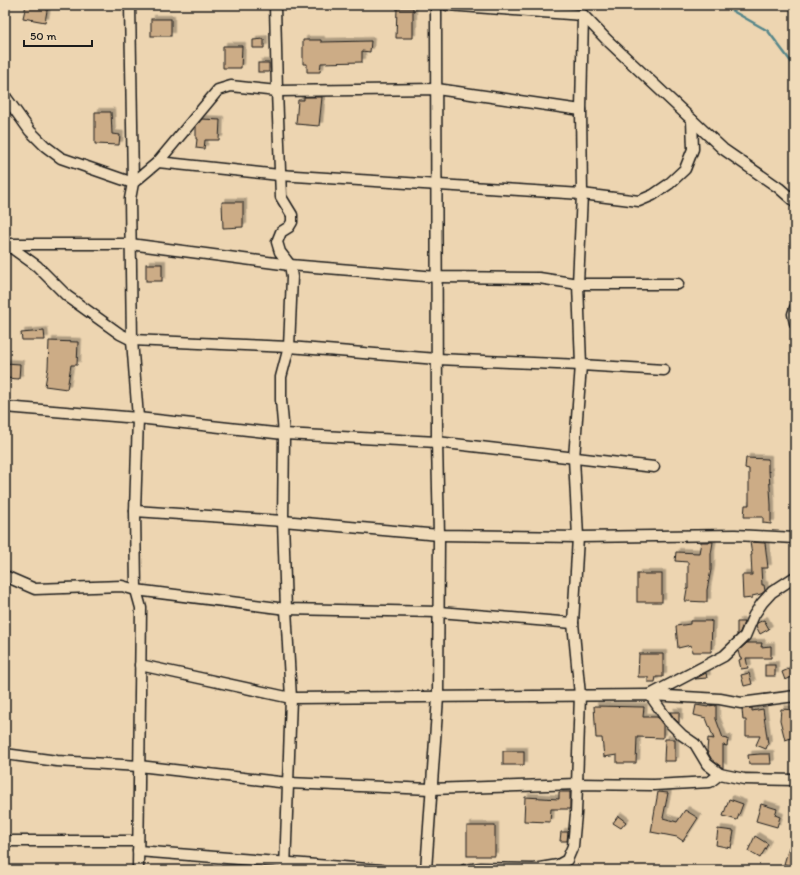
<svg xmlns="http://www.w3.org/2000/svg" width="800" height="875" font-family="Itim,sans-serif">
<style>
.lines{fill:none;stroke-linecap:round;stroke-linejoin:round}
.stream{stroke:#56868a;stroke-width:2.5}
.building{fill:#ccac86;stroke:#1c1c1c;filter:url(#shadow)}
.street-casing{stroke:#1c1c1c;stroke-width:13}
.street{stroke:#f0dbb9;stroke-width:10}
</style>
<defs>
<filter id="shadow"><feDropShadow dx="3.5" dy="-3.5" stdDeviation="0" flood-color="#0004"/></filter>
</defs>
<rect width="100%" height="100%" fill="#edd5b1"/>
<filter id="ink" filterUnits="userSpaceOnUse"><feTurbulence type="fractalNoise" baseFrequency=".025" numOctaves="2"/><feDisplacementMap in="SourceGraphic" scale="8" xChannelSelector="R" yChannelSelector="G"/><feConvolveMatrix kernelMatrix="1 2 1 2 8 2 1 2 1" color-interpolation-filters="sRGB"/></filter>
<g filter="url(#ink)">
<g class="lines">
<!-- stream -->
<path class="stream" d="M722,5L768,31L795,67"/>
</g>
<!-- building -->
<g class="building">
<path d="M26,5H48L45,22L23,18Z"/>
<path d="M397,8H413V38H396Z"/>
<rect x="151" y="19" width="20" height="17"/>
<path d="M264,39V48H253V40Z"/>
<path d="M303,40H321V42L371,41L370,52L362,51V62L321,63L320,72H307V64H303Z"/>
<path d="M223,46H242L241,68H223Z"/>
<rect x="258" y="63" width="11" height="9"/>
<path d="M304,97H322L319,126L296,124L298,100H304Z"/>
<path d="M95,112H111L112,134L120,135L119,145L95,144Z"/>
<path d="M202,119L220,120L219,140H205L204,149L196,148L197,139H196V126Z"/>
<path d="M222,202H243V227L223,228Z"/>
<rect x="146" y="264" width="16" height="17"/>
<path d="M44,331L45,340H22L21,333Z"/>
<path d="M49,341L78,342L77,365H71L67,389L45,386L48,368Z"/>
<path d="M5,363L20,364L19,379L5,378Z"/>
<path d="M746,458L768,459V472L769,471L771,505V524L763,523V517H744L745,505H749V469L745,468Z"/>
<path d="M701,542H713L711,554V570L707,590V602L685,601L687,589H688V562L675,561L676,552L699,553Z"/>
<path d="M750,542L765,543L768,568H761L762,585H764L765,591L761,594L752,596V598L743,599L742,575H752L751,555H752Z"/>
<rect x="637" y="574" width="25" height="28"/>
<path d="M764,620L769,629L760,634L756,626L757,623Z"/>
<path d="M690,621H711H710H712L711,652H692L691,645L678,648L676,626L690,624Z"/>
<path d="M737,622H744L740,632L737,635Z"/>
<path d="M747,643H762L761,647L771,646V658H746L748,668L741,669L739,660L743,658H740L738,651Z"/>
<path d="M639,654H663V677H656L655,682H648V677H638Z"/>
<rect x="765" y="665" width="10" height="11"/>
<path d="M791,668L795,676L785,680L782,672Z"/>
<path d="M706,673L707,678L695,679Z"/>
<path d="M749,673L752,684L744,686L741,675Z"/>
<path d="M696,705L708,707V706L716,705V719L723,738L728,739L727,746L723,745V768L712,760L707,751L708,738L714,739L706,718L694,715Z"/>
<path d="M594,706L644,707L643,717H657L663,725V738L637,737L636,763H617V755L604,757L602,738H596Z"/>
<path d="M752,708V711L763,709L768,744L766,749L756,745L760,736H746V720H743L742,709Z"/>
<path d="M781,709L795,710V737L785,740L780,720Z"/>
<path d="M670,712H679V723L674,718Z"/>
<path d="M665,739H675V761H664Z"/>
<rect x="503" y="751" width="21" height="14"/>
<path d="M760,754H770L771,764H749L748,755Z"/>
<path d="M559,792H570V809H551L550,822L524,821L525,797L559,799Z"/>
<path d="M658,792L668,793L663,818L677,822L685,810L698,818L683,841L677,837L651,832Z"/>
<path d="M729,799L743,804L737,820L723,816Z"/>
<path d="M761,804L777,809L775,815L780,817L777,827L756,821Z"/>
<path d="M618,816L626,822L621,828L613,823Z"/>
<rect x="467" y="826" width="28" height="30"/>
<path d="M718,829L734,831L731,848L716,845Z"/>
<path d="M561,832H568L567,841H560Z"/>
<path d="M755,836L768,844L760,858L748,851Z"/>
<path d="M789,847L795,849V867L784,864Z"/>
</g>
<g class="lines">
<defs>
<g id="street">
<path d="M275,5L277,91L281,197L292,215V222L289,227L281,232L277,242L280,252L290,265L292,277L289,347L281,377V400L284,434L283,521L286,609L291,698L285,870"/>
<path d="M447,5L583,15L607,40L723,149L779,188L795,202"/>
<path d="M5,96L30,131L45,146L61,158L133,183L130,5"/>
<path d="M158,162L279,175L582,194L639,201L653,195L669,184L685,169L693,149L692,120"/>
<path d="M5,243L37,266L67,296L120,334L132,340L289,347L437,359L581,365L664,370"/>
<path d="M7,244H130L290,265L437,277L539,278L578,284H678"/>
<path d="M795,308L793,314L795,323"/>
<path d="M5,407L138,418L284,434L437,442L654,467"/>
<path d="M135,511L283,521L439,535L578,537L735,535L795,538"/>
<path d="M5,576L35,589L122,586L136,590L286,609L439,612L573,623"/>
<path d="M795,577L772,592L762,603L754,615L745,636L724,656L650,695L669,722L682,735L695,744L707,764L720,774L744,779L795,780"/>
<path d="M140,665L291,698L650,695L720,699L741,703L795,696"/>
<path d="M5,754L57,761L139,766L288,783L431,789L577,784L654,785L710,782L720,774"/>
<path d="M5,841H138"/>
<path d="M138,851L381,870"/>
<path d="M138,870L141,608L136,590L135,511L138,418L132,340L130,199L133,183L158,162L218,90L231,86L277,91L437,89L581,110"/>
<path d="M426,870L438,697L439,535L437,442L436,5"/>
<path d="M465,870L481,868L534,869L558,865L567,860L573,846L576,814L580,695L573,623L578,537L574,458L581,365L578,284L582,194L581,110L583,15"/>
</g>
</defs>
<!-- street casing -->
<use href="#street" class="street-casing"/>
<!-- street -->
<use href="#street" class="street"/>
</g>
</g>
<!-- margin -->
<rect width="800" height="875" fill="none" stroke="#f0dbb9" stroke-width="20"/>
<rect x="10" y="10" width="780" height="855" fill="none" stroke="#1c1c1c" stroke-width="1.5" filter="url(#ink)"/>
<!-- scale -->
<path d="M24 40v6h68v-6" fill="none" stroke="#1c1c1c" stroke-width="2"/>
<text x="30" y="40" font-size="12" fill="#1c1c1c" stroke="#f0dbb9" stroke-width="3" paint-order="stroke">50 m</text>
</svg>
